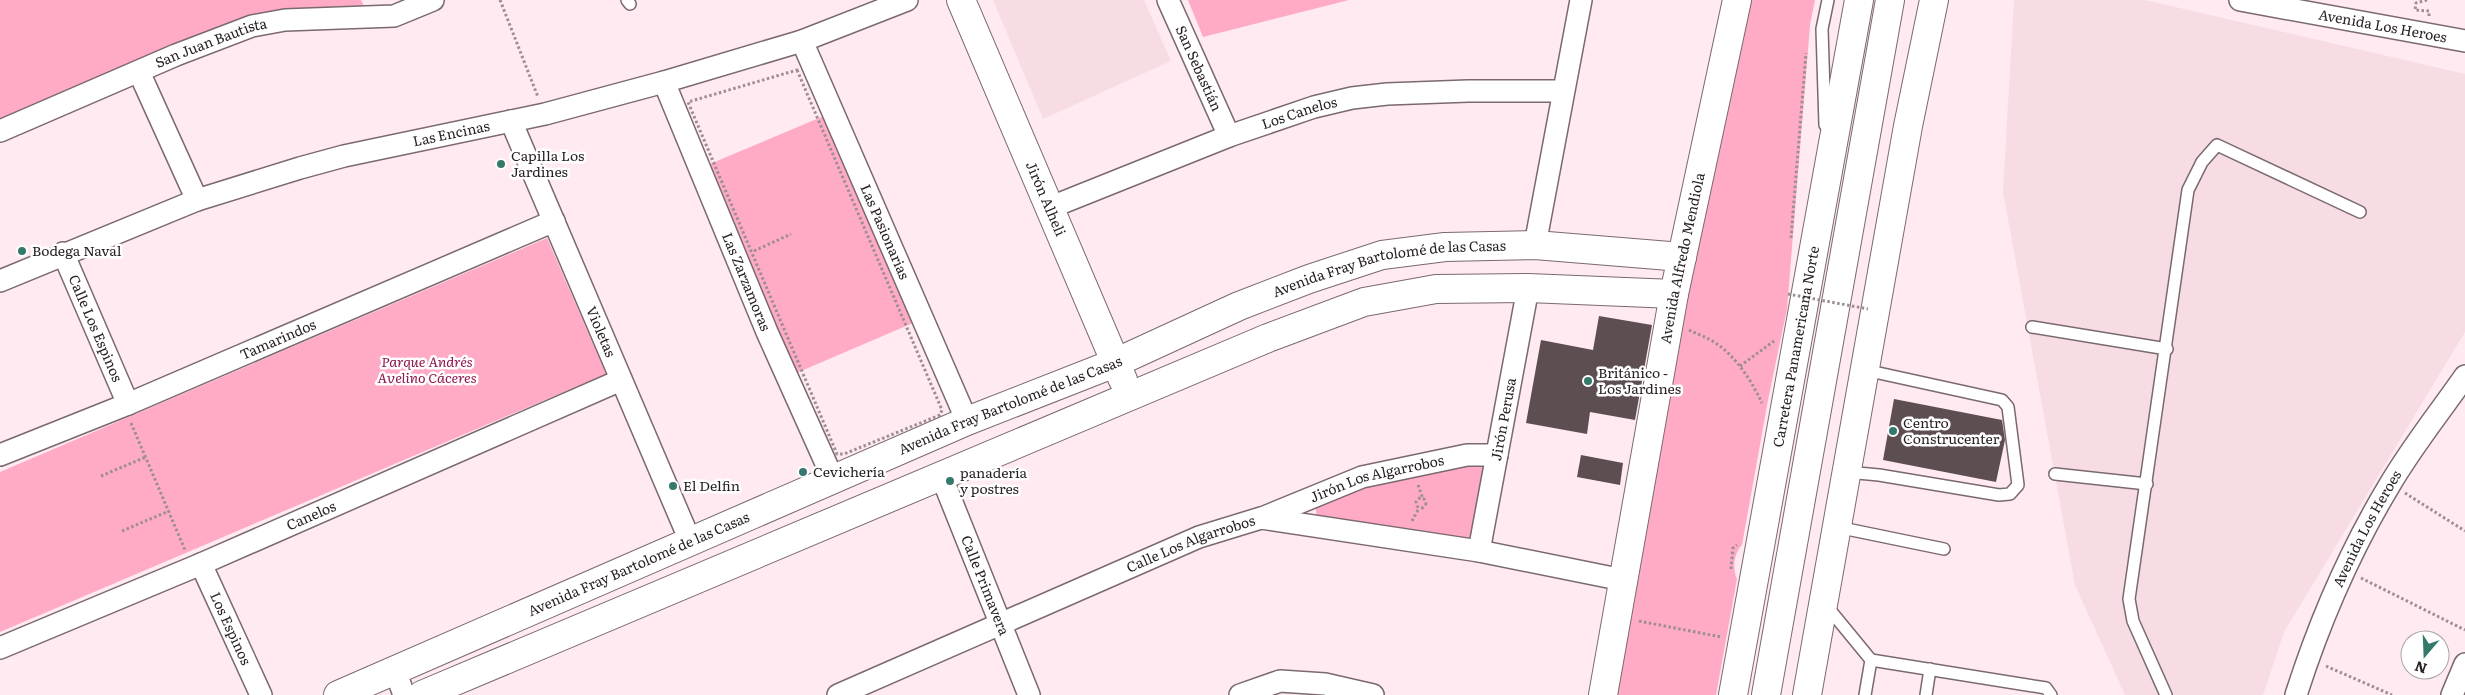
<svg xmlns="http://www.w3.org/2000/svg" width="2465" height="695" font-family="Literata,serif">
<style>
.built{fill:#f8dce4}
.green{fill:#ffabc5}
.building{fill:#5d4e52}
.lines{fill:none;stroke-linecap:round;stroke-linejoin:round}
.service-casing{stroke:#7a696e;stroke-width:14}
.minor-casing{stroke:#7a696e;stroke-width:24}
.tertiary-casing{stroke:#7a696e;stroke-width:30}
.secondary-casing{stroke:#7a696e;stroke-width:30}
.motorway-casing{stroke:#7a696e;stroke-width:30}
.path{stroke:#9c8e92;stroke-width:3;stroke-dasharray:2.5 2.5;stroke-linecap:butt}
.service{stroke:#fff;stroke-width:11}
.minor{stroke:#fff;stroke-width:21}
.tertiary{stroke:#fff;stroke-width:28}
.secondary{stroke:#fff;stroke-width:28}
.motorway{stroke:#fff;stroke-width:28}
.path-bridge{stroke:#9c8e92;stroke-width:3;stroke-dasharray:2.5 2.5;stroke-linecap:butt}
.poi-dot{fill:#35796d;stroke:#fff;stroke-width:2}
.labels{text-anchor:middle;stroke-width:5;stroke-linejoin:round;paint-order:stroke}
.street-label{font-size:14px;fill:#261f21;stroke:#fff}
.poi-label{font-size:14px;fill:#261f21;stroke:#fff;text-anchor:start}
.park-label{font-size:14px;font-style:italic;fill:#8e164d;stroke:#fff}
</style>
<rect width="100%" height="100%" fill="#feeaf0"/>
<!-- built -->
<g class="built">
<path d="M993,0H1144L1171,61L1043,119Z"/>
<path d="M2014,0H2145L2465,74V332L2284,632L2263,695H2125L2075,585L2003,192Z"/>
</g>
<!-- green -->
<g class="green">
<path d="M0,0H361L364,6L256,14L0,123Z"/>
<path d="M1188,0H1349L1203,37Z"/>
<path d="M1745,0H1815L1810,25L1787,309L1768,400L1742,545C1734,554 1732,567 1737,579L1716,695H1612L1682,319L1700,237Z"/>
<path d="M824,116L913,323L794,374L705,166Z"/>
<path d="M547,238L606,374L0,632V472Z"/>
<path d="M1471,461L1483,467L1487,475L1471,540L1317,519L1315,501Z"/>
</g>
<!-- building -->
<g class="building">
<path d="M1599,316L1652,325L1635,420L1590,412L1587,434L1526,423L1541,340L1593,350Z"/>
<path d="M1894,399L2002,420L2005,440L1996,482L1883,460Z"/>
<path d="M1581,455L1623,463L1620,485L1577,477Z"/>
</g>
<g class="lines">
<defs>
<g id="service">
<path d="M627,0L630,4"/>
<path d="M1825,125L1822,29L1828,0"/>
<path d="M2032,327L2167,349"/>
<path d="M1847,472L1879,475L1999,495L2010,494L2018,485L2008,407L2002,400L1865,370"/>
<path d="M2055,474L2147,484"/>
<path d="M1837,527L1944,549"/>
<path d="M1825,604L1871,660L1865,695"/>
<path d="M1871,660L2046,688L2051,695"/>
<path d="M1926,695L1930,669"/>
<path d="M2166,695L2133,621L2129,599L2188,190L2202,162L2217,145L2360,212"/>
</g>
<g id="minor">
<path id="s1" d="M1168,0L1229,136"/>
<path id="s2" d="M2240,0L2465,41"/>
<path id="s3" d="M802,41L967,421"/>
<path d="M139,72L197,200"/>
<path id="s4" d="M664,82L767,332L833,479"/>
<path id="s5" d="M511,121L691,543"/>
<path id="s6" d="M0,131L176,55L252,26L285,20L394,16L433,0"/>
<path id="s7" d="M1049,208L1229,136L1314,107L1352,98L1387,94L1468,91H1563"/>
<path d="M1535,245L1581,0"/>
<path id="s8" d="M63,253L128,404"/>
<path id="s9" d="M0,281L197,200L300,168L344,156L545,114L664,82L802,41L907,0"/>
<path id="s10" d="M0,455L128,404L554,221"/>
<path id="s11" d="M941,475L1029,695"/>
<path id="s12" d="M1262,518L1362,477L1467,455H1497"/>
<path id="s13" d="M1479,551L1528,288"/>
<path id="s14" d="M201,564L261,695"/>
<path id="s15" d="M0,648L201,564L621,380"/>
<path d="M395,670L404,695"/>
<path id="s16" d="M838,695L1199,537L1261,518L1479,551L1623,580"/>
<path d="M1240,695L1280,681L1325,684L1373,695"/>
<path id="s17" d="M2296,695C2319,623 2350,551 2389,486C2411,448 2440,412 2465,376"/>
<path d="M2452,695L2465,664"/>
</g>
<g id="tertiary">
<path id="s18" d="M961,0L1123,380"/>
<path id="s19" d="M338,695L967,421L1115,363L1239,306L1309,279L1382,255L1445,247L1535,245L1682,257"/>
<path d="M422,695L1268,338L1364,302L1436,289L1528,288L1674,294"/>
</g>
<g id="secondary">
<path id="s20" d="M1603,695L1674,294L1737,0"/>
<path d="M1807,695L1908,126L1934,0"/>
</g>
<g id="motorway">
<path id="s21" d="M1733,695L1859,0"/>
<path d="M1766,695L1890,0"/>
</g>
</defs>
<!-- service casing -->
<use href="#service" class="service-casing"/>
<!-- minor casing -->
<use href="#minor" class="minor-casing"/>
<!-- tertiary casing -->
<use href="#tertiary" class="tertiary-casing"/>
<!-- secondary casing -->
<use href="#secondary" class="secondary-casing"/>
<!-- motorway casing -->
<use href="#motorway" class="motorway-casing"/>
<!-- path -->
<g class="path">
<path d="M500,0L538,97"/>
<path d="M2427,0L2416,3L2415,10L2429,11V16"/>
<path d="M797,70L942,410L940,415L844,454H837L688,102Z"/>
<path d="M1791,238L1806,53"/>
<path d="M754,251L791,234"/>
<path d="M1689,330C1697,334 1706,337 1714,342C1736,356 1751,380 1762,403"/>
<path d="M1740,366L1774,341"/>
<path d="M131,423L185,550"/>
<path d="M101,476L146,457"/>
<path d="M1418,485L1423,499"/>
<path d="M2405,493L2465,531"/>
<circle cx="1421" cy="503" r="5"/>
<path d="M1412,521L1419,508"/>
<path d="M122,531L169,511"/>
<path d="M1731,569L1733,548L1737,545"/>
<path d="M2361,578L2465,630"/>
<path d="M1639,621L1721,637"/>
<path d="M2326,666L2392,695"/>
</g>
<!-- service -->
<use href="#service" class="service"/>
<!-- minor -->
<use href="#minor" class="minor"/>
<!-- tertiary -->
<use href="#tertiary" class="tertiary"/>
<!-- secondary -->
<use href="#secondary" class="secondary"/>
<!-- motorway -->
<use href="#motorway" class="motorway"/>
<!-- path-bridge -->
<path class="path-bridge" d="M1788,294L1868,309"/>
</g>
<!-- markers -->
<g class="poi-dot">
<circle cx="501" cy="164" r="5"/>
<circle cx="22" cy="251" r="5"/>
<circle cx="1588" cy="381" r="5"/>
<circle cx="1893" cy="431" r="5"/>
<circle cx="803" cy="472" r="5"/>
<circle cx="950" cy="481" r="5"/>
<circle cx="673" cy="486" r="5"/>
</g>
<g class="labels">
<!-- street labels -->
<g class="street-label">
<text dy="5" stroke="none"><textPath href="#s2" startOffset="145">Avenida Los Heroes</textPath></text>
<text dy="5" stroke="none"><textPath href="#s6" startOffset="229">San Juan Bautista</textPath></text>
<text dy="5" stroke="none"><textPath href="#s1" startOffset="75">San Sebastián</textPath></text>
<text dy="5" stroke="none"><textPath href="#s7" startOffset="268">Los Canelos</textPath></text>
<text dy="5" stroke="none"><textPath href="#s9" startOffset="476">Las Encinas</textPath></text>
<text dy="5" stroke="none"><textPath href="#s18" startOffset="216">Jirón Alheli</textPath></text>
<text dy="5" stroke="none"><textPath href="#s3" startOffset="208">Las Pasionarias</textPath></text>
<text dy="5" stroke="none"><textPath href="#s20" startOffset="444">Avenida Alfredo Mendiola</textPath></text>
<text dy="5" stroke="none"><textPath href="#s19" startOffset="1138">Avenida Fray Bartolomé de las Casas</textPath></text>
<text dy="5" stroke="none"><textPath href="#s4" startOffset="216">Las Zarzamoras</textPath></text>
<text dy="5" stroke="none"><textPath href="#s8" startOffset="82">Calle Los Espinos</textPath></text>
<text dy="5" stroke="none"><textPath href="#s5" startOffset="229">Violetas</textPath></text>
<text dy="5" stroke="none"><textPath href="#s10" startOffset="301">Tamarindos</textPath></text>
<text dy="5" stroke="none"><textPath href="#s21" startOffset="354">Carretera Panamericana Norte</textPath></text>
<text dy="5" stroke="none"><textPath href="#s19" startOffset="732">Avenida Fray Bartolomé de las Casas</textPath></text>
<text dy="5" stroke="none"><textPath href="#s13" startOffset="134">Jirón Perusa</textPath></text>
<text dy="5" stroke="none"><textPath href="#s12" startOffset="122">Jirón Los Algarrobos</textPath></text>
<text dy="5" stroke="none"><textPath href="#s15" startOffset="338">Canelos</textPath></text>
<text dy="5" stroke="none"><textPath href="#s17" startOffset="181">Avenida Los Heroes</textPath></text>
<text dy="5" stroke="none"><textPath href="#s16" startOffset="384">Calle Los Algarrobos</textPath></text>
<text dy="5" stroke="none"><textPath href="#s19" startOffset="328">Avenida Fray Bartolomé de las Casas</textPath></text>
<text dy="5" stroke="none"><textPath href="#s11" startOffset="119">Calle Primavera</textPath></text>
<text dy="5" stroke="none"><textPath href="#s14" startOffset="71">Los Espinos</textPath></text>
</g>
<!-- poi labels -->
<g class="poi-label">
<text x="511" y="161">Capilla Los<tspan x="511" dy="16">Jardines</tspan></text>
<text x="32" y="256">Bodega Naval</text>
<text x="1598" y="378">Británico -<tspan x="1598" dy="16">Los Jardines</tspan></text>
<text x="1903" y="428">Centro<tspan x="1903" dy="16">Construcenter</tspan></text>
<text x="813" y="477">Cevichería</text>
<text x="960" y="478">panadería<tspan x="960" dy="16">y postres</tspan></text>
<text x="683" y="491">El Delfin</text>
</g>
<!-- park labels -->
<g class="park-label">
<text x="427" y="367">Parque Andrés<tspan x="427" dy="16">Avelino Cáceres</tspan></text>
</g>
</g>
<!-- north arrow -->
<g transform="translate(2425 655) rotate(199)"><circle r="24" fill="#ffffff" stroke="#a8a5a6"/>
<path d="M0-4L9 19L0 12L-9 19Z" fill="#35796d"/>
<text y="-8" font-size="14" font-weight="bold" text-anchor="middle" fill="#261f21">N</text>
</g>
</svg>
